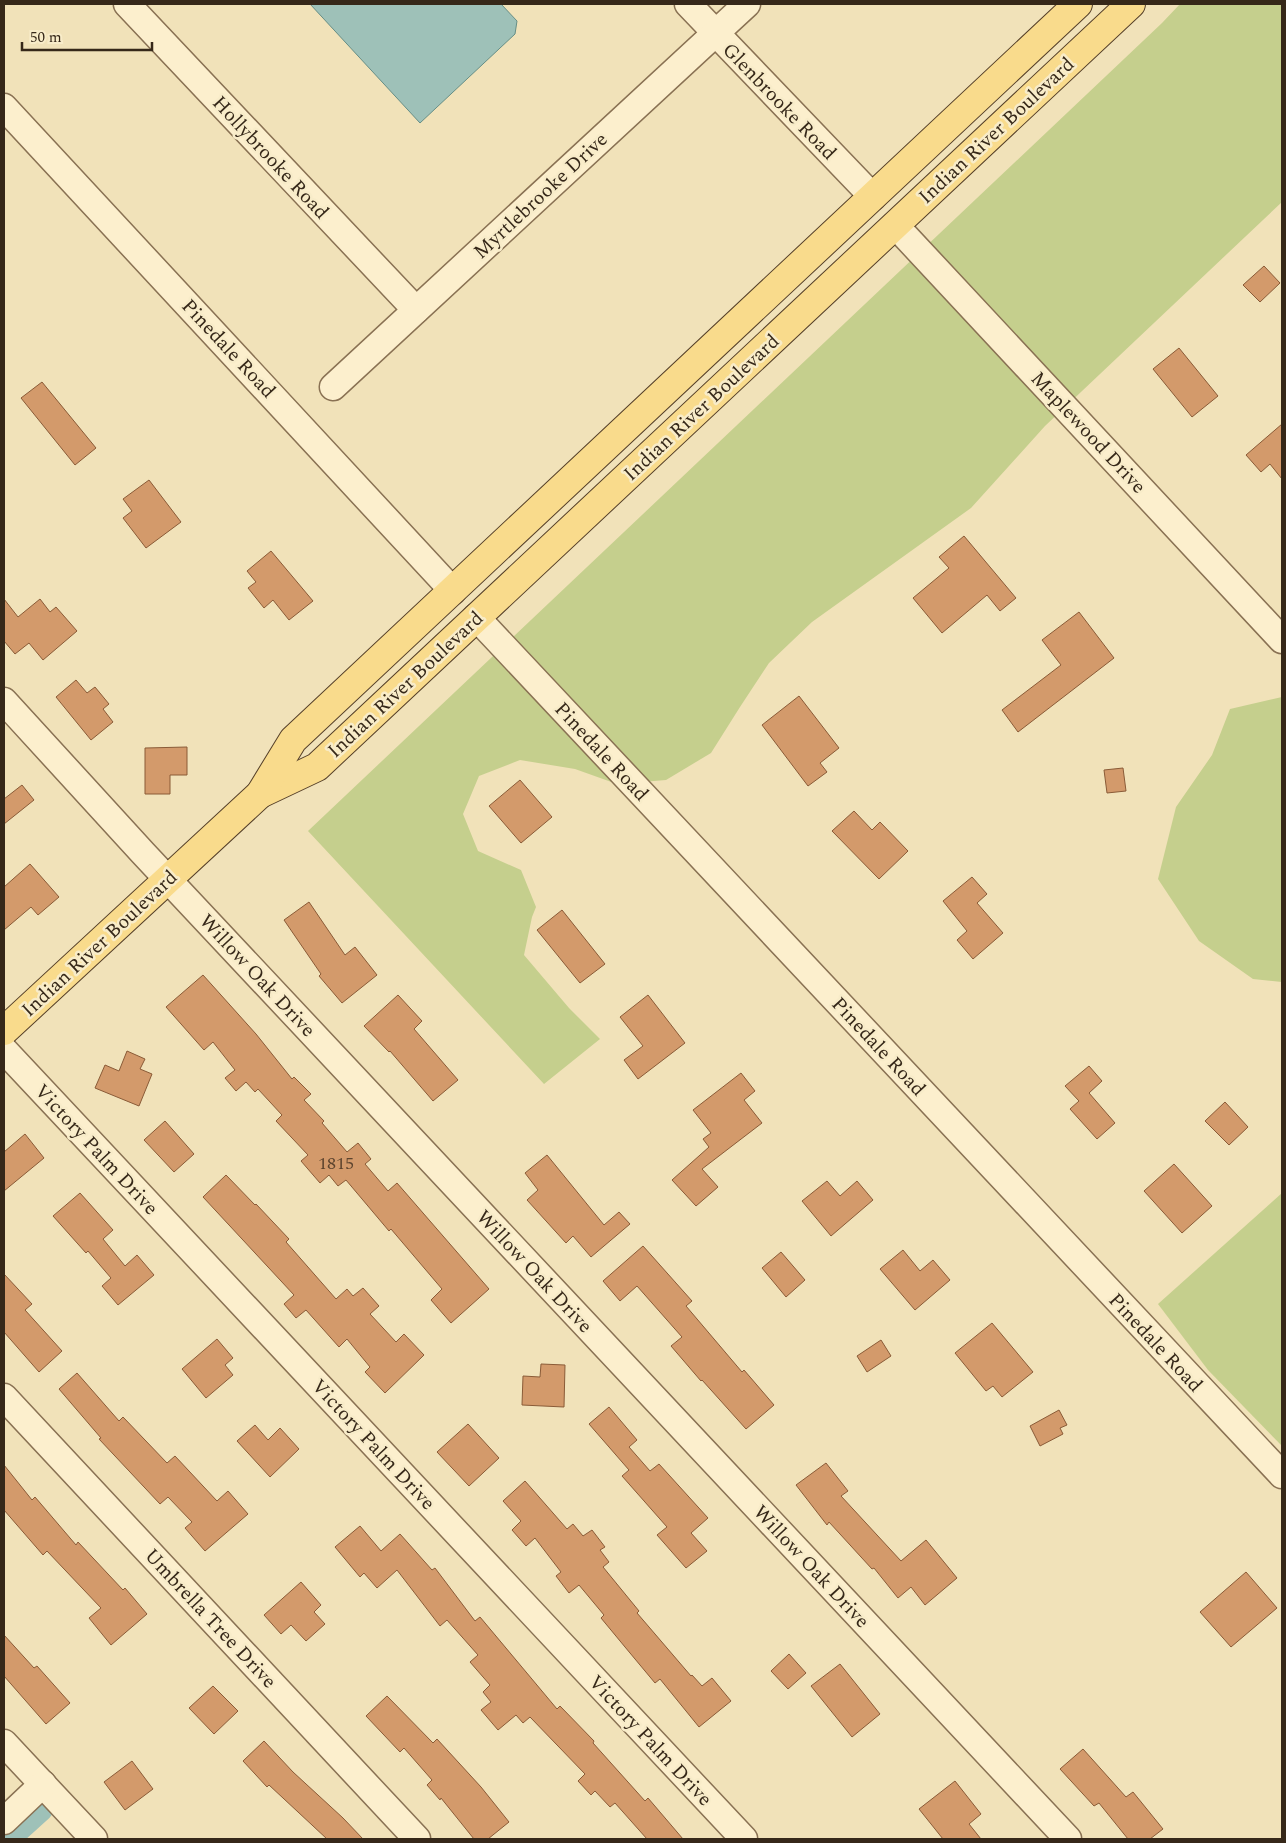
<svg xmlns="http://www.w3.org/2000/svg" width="1286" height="1843" font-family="Spectral,serif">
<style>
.green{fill:#c5cf8d}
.water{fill:#9ec1b8;stroke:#668e86}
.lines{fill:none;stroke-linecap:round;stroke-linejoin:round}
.canal{stroke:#9ec1b8;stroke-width:19}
.building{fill:#d39a6b;stroke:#8a5b37}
.minor-casing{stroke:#897153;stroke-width:29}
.major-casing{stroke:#553f28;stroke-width:30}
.minor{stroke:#fcefcd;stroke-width:26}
.major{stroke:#f9db8c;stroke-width:28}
.labels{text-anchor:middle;stroke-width:5;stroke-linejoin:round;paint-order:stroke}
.number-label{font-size:18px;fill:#5d442e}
.street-label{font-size:20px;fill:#362819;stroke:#f8ecc9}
</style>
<rect width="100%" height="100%" fill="#f1e2b9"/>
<!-- green -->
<g class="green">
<path d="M1180,4H1282V202L1045,426L971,508L812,622L769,663L740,707L711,753L666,780L617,784L575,769L520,760L479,776L463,814L478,851L521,870L536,907L532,917L524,955L569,1008L600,1039L544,1084L308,831L1162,23Z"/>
<path d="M1282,697V982L1253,979L1199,941L1158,879L1176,807L1212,755L1230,709Z"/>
<path d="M1282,1193V1446L1208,1370L1158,1304Z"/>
</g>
<!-- water -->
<path class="water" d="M310,4H501L517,21L515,34L420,123Z"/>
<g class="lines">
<!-- canal -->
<path class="canal" d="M12,1839L43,1811"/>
</g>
<!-- building -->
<g class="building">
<path d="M1264,266L1280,283L1260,302L1243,285Z"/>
<path d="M1179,348L1218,396L1192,417L1153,369Z"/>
<path d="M42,382L96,448L75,465L21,398Z"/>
<path d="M1282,424V479L1270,464L1261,472L1246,455Z"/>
<path d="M149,480L181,522L146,548L123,518L132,511L123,499Z"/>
<path d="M964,536L1016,598L1000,611L987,595L942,633L913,598L949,568L939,557Z"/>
<path d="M271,551L313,601L289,620L273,600L264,608L248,588L256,582L247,571Z"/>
<path d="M4,599L18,617L40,599L50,612L56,607L77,631L43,660L29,643L15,654L4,641Z"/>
<path d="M1079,612L1114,658L1018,732L1002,710L1061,665L1042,640Z"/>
<path d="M76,680L87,693L95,687L109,704L103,709L113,722L91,740L56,697Z"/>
<path d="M799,696L839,748L820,763L827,772L808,786L762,725Z"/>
<path d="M187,747V775H170V794H145V748Z"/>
<path d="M1123,768L1126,791L1107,793L1104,770Z"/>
<path d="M520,780L552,817L521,843L489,806Z"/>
<path d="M22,785L34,800L4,824V799Z"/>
<path d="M854,811L872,830L880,822L908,851L879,879L832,831Z"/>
<path d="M30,864L59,897L38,915L31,907L4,930V887Z"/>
<path d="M972,877L987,894L977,903L1003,933L973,959L957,940L967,931L943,901Z"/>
<path d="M309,902L345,955L355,947L377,975L342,1003L319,976L321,974L284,920Z"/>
<path d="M562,910L605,964L580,983L537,930Z"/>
<path d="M203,975L256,1034L292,1079L294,1077L311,1094L304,1100L324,1121L322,1123L347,1152L358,1143L371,1159L365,1164L388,1191L397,1183L489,1289L451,1323L431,1300L442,1289L391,1229L389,1231L346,1180L338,1186L329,1175L320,1183L301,1161L308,1155L276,1121L282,1115L258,1089L255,1092L246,1082L236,1091L225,1078L235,1070L213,1042L204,1050L166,1007Z"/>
<path d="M398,995L422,1021L414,1029L458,1080L433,1101L390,1051L389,1052L364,1026Z"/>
<path d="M648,995L685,1043L638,1079L624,1060L643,1046L620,1017Z"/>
<path d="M127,1051L145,1059L140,1069L152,1074L139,1106L95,1088L105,1065L119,1071Z"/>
<path d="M1089,1066L1102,1081L1089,1093L1115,1123L1097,1139L1070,1109L1079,1101L1065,1086Z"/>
<path d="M741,1073L755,1091L744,1100L762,1123L702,1169L718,1187L696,1206L672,1180L709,1147L703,1139L711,1133L693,1110Z"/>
<path d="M1225,1102L1248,1127L1229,1145L1205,1121Z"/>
<path d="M165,1121L194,1154L174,1172L144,1140Z"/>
<path d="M25,1134L44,1158L4,1191V1152Z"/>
<path d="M547,1155L604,1225L619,1212L630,1224L591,1257L573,1236L566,1243L527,1200L538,1190L525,1173Z"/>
<path d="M1174,1164L1212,1206L1182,1233L1144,1191Z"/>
<path d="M226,1175L255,1205L256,1204L289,1239L286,1242L336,1299L347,1289L353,1296L363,1288L379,1306L370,1314L396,1342L404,1334L424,1355L385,1393L365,1372L370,1367L347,1339L339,1347L306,1310L296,1318L284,1304L294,1295L203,1197Z"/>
<path d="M827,1181L840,1196L857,1181L873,1200L831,1236L802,1201Z"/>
<path d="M80,1193L113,1230L103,1239L125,1266L137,1255L154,1275L118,1305L102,1286L111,1278L88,1251L86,1253L53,1216Z"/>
<path d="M643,1246L692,1301L686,1306L742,1372L744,1370L774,1405L746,1429L702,1380L701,1381L671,1346L682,1337L637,1286L620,1301L603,1281Z"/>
<path d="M903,1250L920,1271L933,1260L950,1280L915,1310L880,1269Z"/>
<path d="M781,1252L805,1280L786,1297L762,1268Z"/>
<path d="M4,1274L32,1304L25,1310L62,1351L39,1372L4,1332Z"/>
<path d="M992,1323L1033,1372L1002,1397L993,1386L986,1391L955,1353Z"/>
<path d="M217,1339L233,1358L225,1365L233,1375L206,1398L182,1369Z"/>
<path d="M881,1340L891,1356L867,1372L857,1356Z"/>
<path d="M541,1364L565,1365L564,1407L522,1405L523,1376L540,1377Z"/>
<path d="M77,1373L119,1421L123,1417L167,1463L175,1456L217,1501L228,1491L248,1514L205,1551L185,1528L192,1522L168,1497L160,1504L99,1439L101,1438L59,1389Z"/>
<path d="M609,1407L637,1440L629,1447L650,1471L659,1464L708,1518L691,1533L707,1551L686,1568L657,1535L667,1527L622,1476L629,1470L589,1424Z"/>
<path d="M1059,1410L1067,1425L1060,1428L1063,1434L1040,1446L1030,1426Z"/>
<path d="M468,1424L499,1458L469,1486L437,1452Z"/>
<path d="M255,1425L268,1440L280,1428L299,1449L270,1477L237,1441Z"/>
<path d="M826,1463L848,1491L841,1496L901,1561L926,1540L957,1578L925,1605L911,1587L898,1598L874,1568L872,1569L829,1522L827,1525L796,1485Z"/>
<path d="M4,1465L32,1500L35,1497L76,1545L78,1542L123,1590L125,1588L147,1614L111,1645L89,1618L101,1608L47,1551L43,1555L4,1510Z"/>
<path d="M525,1481L567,1529L573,1524L583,1536L592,1530L605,1547L600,1550L609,1562L603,1567L639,1611L637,1613L691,1676L692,1675L702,1686L712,1678L731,1701L699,1727L660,1679L655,1683L625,1647L601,1618L604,1615L579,1585L569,1593L556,1576L561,1572L535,1538L526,1546L512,1530L521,1521L503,1501Z"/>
<path d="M360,1526L381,1551L400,1534L432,1570L435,1568L475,1621L480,1617L557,1709L560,1706L594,1741L593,1743L645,1801L648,1798L683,1839H647L615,1803L610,1807L595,1791L591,1795L578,1781L585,1774L530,1717L523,1723L516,1715L498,1730L481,1710L491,1702L483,1692L490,1685L470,1662L478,1655L447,1620L440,1626L397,1570L377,1588L364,1573L360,1577L335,1547Z"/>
<path d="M1246,1572L1277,1608L1231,1647L1200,1612Z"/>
<path d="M301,1582L321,1605L314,1612L325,1624L306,1641L291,1625L281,1634L264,1615Z"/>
<path d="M4,1635L34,1668L37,1666L70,1703L46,1724L4,1676Z"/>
<path d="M789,1654L806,1673L788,1689L771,1671Z"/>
<path d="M840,1664L880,1714L852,1737L811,1686Z"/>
<path d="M213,1686L238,1711L214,1734L189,1708Z"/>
<path d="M387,1696L433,1743L437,1739L481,1787L509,1822L488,1839H474L441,1798L440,1800L427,1785L432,1780L404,1748L400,1752L366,1716Z"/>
<path d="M264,1741L293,1772L343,1818L363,1839H327L269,1785L267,1787L243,1761Z"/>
<path d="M1083,1749L1126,1797L1133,1792L1163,1829L1150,1839H1128L1099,1803L1094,1806L1060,1769Z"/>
<path d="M132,1761L153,1789L125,1810L104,1782Z"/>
<path d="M955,1781L981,1814L969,1824L981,1839H943L919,1809Z"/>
</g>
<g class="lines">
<defs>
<g id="minor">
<path d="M127,4L416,310"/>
<path d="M688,4L873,197"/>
<path d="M4,107L453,591"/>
<path d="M895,225L1282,640"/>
<path d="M333,387L747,4"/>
<path d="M476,617L1282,1475"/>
<path d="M4,701L143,853L1068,1839"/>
<path d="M4,1050L744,1839"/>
<path d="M4,1397L417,1839"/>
<path d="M4,1743L94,1839"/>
<path d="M4,1821L43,1784"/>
</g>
<g id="major">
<path d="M260,794L317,767L1131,4"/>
<path d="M4,1031L260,794L293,740L1078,4"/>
</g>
</defs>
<!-- minor casing -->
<use href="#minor" class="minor-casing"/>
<!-- major casing -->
<use href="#major" class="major-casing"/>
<!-- minor -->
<use href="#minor" class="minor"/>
<!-- major -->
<use href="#major" class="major"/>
</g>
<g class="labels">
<!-- number labels -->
<g class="number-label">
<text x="336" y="1169">1815</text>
</g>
<!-- street labels -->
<g class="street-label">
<text transform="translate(780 101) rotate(46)" y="7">Glenbrooke Road</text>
<text transform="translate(996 130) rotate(-43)" y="7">Indian River Boulevard</text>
<text transform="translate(271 157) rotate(47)" y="7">Hollybrooke Road</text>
<text transform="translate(540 195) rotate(-43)" y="7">Myrtlebrooke Drive</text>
<text transform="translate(229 348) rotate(47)" y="7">Pinedale Road</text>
<text transform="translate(701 407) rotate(-43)" y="7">Indian River Boulevard</text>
<text transform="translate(1089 432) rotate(47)" y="7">Maplewood Drive</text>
<text transform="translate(405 684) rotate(-43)" y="7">Indian River Boulevard</text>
<text transform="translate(602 751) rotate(47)" y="7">Pinedale Road</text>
<text transform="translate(99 943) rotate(-43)" y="7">Indian River Boulevard</text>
<text transform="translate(258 975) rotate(47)" y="7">Willow Oak Drive</text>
<text transform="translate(879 1046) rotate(47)" y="7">Pinedale Road</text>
<text transform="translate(97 1149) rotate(47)" y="7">Victory Palm Drive</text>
<text transform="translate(535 1271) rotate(47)" y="7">Willow Oak Drive</text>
<text transform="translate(1156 1342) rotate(47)" y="7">Pinedale Road</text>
<text transform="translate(374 1444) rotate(47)" y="7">Victory Palm Drive</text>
<text transform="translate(812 1566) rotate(47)" y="7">Willow Oak Drive</text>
<text transform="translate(211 1618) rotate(47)" y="7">Umbrella Tree Drive</text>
<text transform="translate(651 1740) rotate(47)" y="7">Victory Palm Drive</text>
</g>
</g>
<!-- border -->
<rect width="1286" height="1843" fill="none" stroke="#362819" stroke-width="10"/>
<!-- scale -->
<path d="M22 42v8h130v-8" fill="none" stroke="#362819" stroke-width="2.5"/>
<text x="30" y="42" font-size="15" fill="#362819" stroke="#f8ecc9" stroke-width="4" paint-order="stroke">50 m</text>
</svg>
